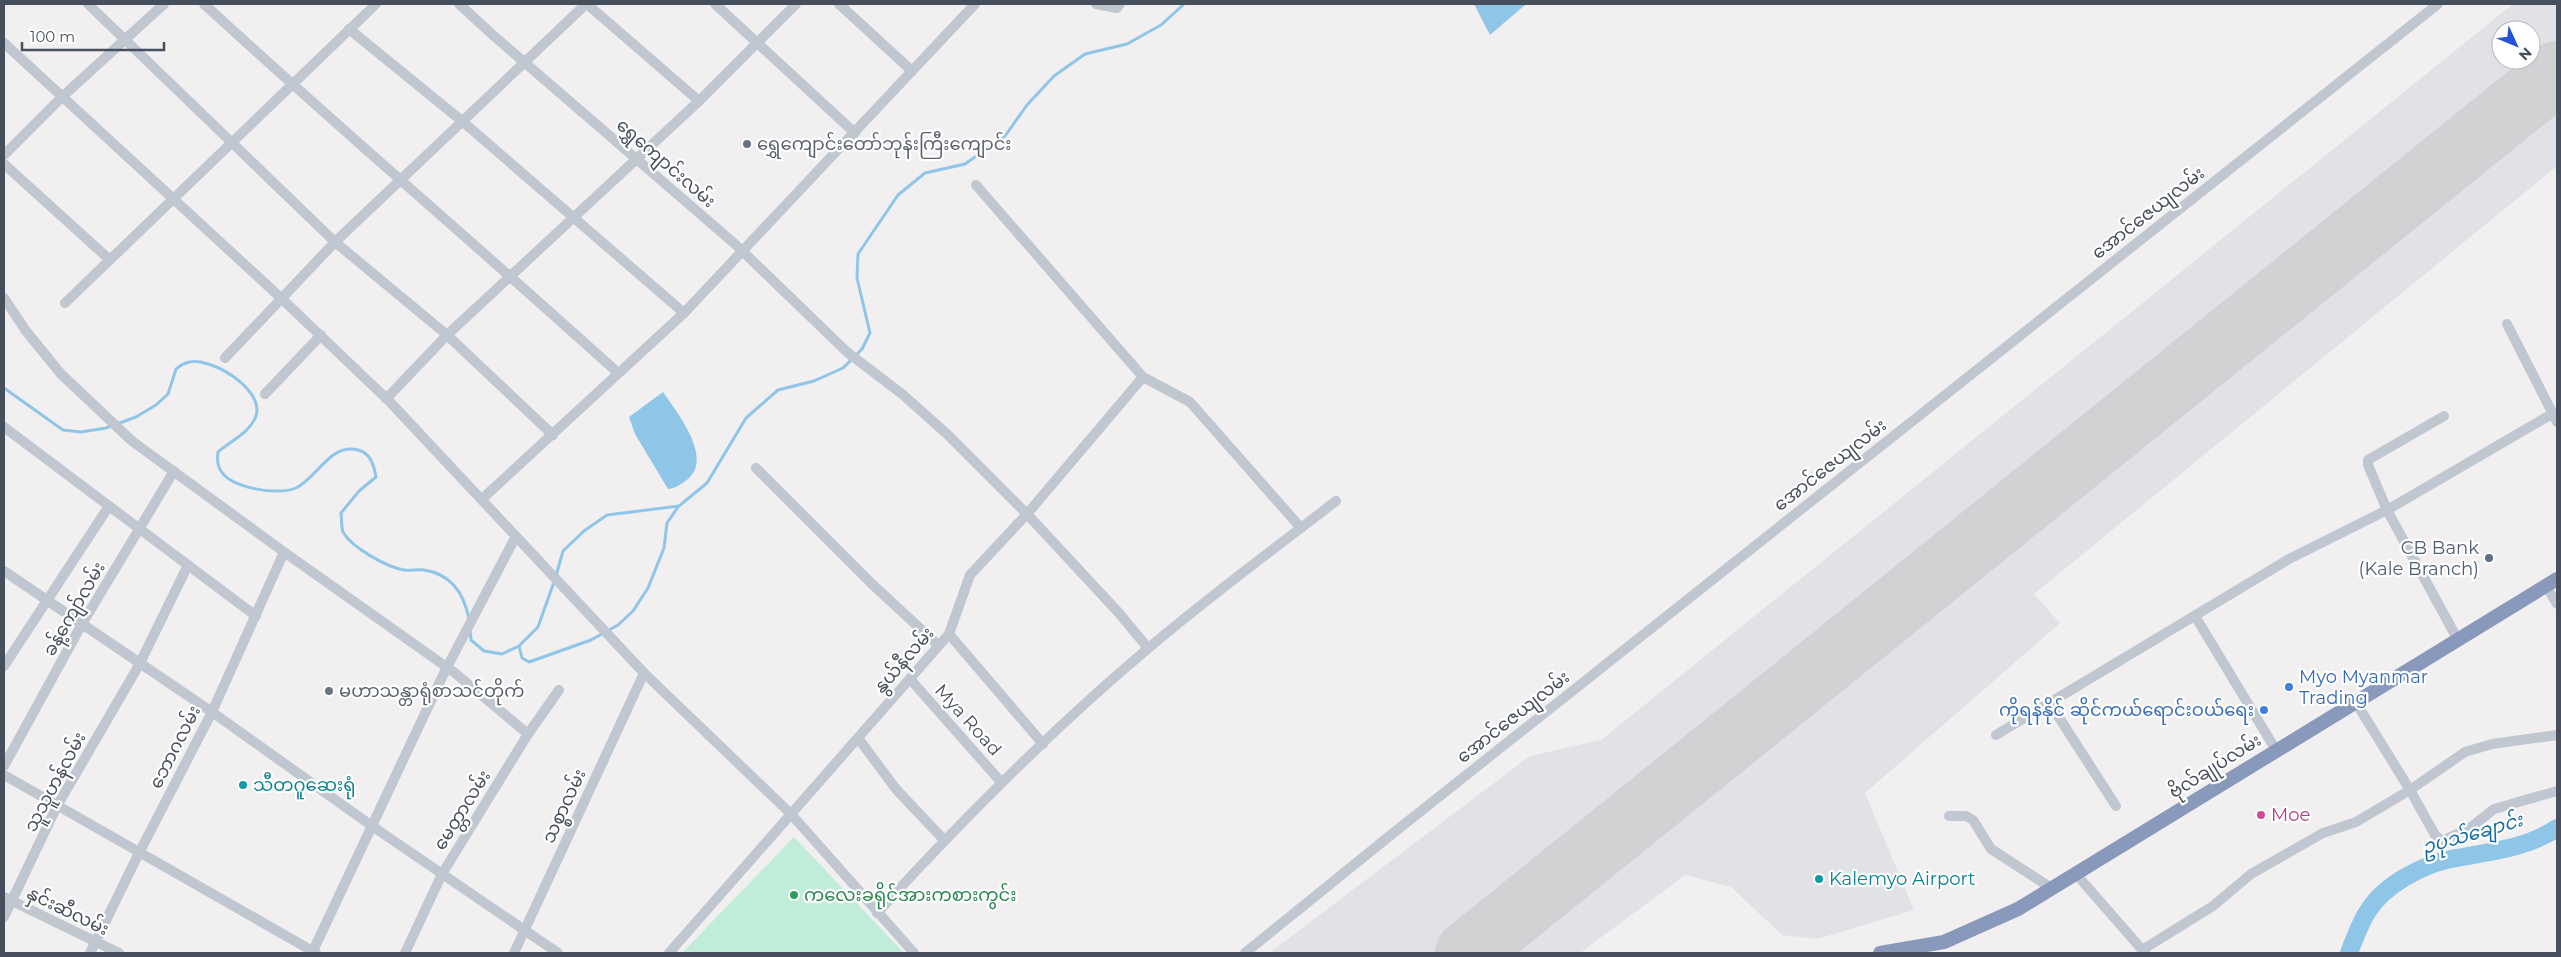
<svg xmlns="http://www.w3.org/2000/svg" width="2561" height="957" font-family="Montserrat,'Noto Sans Myanmar',sans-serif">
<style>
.airport{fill:#e1e2e6;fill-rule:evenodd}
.pitch{fill:#c0edd9}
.water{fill:#8fc6e8}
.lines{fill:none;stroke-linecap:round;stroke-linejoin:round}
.stream{stroke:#8fc6e8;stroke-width:3}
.river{stroke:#8fc6e8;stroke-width:18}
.runway{stroke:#d2d1d4;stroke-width:64}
.minor{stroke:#c0c7d0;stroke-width:10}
.highway{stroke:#8999bb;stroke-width:14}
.worship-dot{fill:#6b7280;stroke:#fff;stroke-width:2}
.service-dot{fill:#5c6f8a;stroke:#fff;stroke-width:2}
.shop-dot{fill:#3f7fe0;stroke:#fff;stroke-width:2}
.culture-dot{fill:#0f9aa8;stroke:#fff;stroke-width:2}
.hotel-dot{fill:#d1479c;stroke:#fff;stroke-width:2}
.leisure-dot{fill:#2e9e5b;stroke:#fff;stroke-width:2}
.labels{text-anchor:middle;stroke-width:4.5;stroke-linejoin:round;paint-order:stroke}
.worship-label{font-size:18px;fill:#5b616d;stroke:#fff;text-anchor:start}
.street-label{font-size:18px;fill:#484f5c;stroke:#fff}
.service-label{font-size:18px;fill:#4e5e75;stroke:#fff;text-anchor:end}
.shop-label{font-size:18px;fill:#366cbe;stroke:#fff;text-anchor:start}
.culture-label{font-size:18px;fill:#0d838f;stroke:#fff;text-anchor:start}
.hotel-label{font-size:18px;fill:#b23c85;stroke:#fff;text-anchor:start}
.leisure-label{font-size:18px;fill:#27864d;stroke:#fff;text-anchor:start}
.water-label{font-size:19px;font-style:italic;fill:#136da3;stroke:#fff}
</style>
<rect width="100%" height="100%" fill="#f1efef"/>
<!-- airport -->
<path class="airport" d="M2513,4H2557V166L2034,594L2060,623L1865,793L1914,910L1817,939L1782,935L1731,887L1685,875L1580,953H1269L1530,756L1601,740ZM2501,30H2531V60H2501Z"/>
<!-- pitch -->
<path class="pitch" d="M794,837L904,953H682Z"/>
<!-- water -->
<g class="water">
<path d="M1474,4H1524L1525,5L1490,35Z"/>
<path d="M663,392C676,411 714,458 688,479C681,484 677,488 668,489L635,434L629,417Z"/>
</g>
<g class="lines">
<!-- stream -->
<g class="stream">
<path d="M4,388L63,430L81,432L106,428L136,417L156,405L168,394L176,369C179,367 182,364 186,363C208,354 265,389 256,416C250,433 230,441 218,452C217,459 217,465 221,471C231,488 278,496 296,488C318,477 330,443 358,450C371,453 374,466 376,477L359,491L341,513C342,519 341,527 343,532C352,548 387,567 404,570C410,571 417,569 424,570C451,574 464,593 469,619"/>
<path d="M556,576L563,551L584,531L607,515L679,506L707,483L746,418L778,390L814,381L843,368L862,349L870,333L857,278L858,254L898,195L925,173L965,164L1005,136L1027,105L1054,76L1085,54L1127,44L1161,25L1184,4"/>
<path d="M470,630L471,640L484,651L502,654L519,646L538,627L554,582"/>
<path d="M519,646L522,658L529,662L591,640L618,625L633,611L648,588L664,548L667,523L678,507"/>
</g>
<!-- river -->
<path class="river" d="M2349,953C2354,940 2360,923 2368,911C2384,885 2422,865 2451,859C2487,852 2526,849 2557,828"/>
<!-- runway -->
<path class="runway" d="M1467,953L2557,73"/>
<!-- minor -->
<g class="minor">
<path d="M88,4L335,242L447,335L553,435"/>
<path d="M204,4C340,129 481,249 618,373"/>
<path d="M459,4L494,36L735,244L847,352L902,394L947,434L1027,514L1118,612L1148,648"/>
<path d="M587,4L699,101"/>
<path d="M715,4L855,133"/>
<path d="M839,4L912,71"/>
<path d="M1096,4L1117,8L1120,4"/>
<path d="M349,29L462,121L684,313"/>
<path d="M4,43L281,298L390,402L644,673L791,814L914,953"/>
<path d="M4,155L62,97L164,4"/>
<path d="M4,164L110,260"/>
<path d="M976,185L1143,377L1190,402L1301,528"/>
<path d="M4,298L26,331L61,374L132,441L284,552L455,673L528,734"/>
<path d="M65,303L376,4"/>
<path d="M2507,324L2557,422"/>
<path d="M225,358L335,242L586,4"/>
<path d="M265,394L321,335"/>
<path d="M386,399L447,335L699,101L796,4"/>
<path d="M2444,416L2373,457L2368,460V465L2387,510L2458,640"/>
<path d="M4,427L109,506L4,666"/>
<path d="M756,468L872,584L938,645"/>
<path d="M482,499L684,313L975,4"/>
<path d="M109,506L256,616"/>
<path d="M4,571L212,712L372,826L558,953"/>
<path d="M2546,586L2557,604"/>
<path d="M2195,616L2276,750"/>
<path d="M949,634L1043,744"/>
<path d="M910,679L1001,782"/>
<path d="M2049,702L2116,806"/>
<path d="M1996,735L2289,559L2387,510L2552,414"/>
<path d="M2557,735L2492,744L2465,752L2410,790L2435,835L2442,841L2470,828L2494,809L2557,791"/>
<path d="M858,738L896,789L944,840"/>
<path d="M4,766L82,624L174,471"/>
<path d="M4,775L316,953"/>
<path d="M1949,816H1966L1973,820L1991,849L2053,889"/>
<path d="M2076,874L2145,953"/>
<path d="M4,897L119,953"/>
<path d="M877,913C963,819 1053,728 1151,646C1211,595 1274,549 1336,501"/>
<path d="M4,917L57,806L139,665L188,565"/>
<path d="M2142,950L2213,906L2251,874L2323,833L2356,822L2410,790L2355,701"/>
<path d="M90,953L139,853L212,712L284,552"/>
<path d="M312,953L445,671L515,538"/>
<path d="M405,953L442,874L528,734L559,690"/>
<path d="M514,953L644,673"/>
<path d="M669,953L949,634L970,575L1027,514L1143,377"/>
<path d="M1245,953L1392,834L2438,4"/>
</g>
<!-- highway -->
<path class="highway" d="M1880,953L1944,942L2018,909L2557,579"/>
</g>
<!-- markers -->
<g class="worship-dot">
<circle cx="747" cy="144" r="5"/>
<circle cx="329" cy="691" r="5"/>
</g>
<circle class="service-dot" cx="2489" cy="558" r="5"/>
<g class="shop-dot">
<circle cx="2289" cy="687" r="5"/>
<circle cx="2264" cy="710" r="5"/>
</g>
<g class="culture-dot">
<circle cx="243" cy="785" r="5"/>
<circle cx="1819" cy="879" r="5"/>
</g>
<circle class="hotel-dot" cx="2261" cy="815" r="5"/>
<circle class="leisure-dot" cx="794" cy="895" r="5"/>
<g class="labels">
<!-- worship labels -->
<g class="worship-label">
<text x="757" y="150">ရွှေကျောင်းတော်ဘုန်းကြီးကျောင်း</text>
<text x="339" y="697">မဟာသန္တာရုံစာသင်တိုက်</text>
</g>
<!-- street labels -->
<g class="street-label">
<text transform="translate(666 163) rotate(41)" y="6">ရွှေကျောင်းလမ်း</text>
<text transform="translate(2148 213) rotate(-38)" y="6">အောင်ဇေယျလမ်း</text>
<text transform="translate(1830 465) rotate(-38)" y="6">အောင်ဇေယျလမ်း</text>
<text transform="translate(74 609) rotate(-60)" y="6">ခန့်ကျော်လမ်း</text>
<text transform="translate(904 660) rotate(-49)" y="6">နွယ်နီလမ်း</text>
<text transform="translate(1513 717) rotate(-38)" y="6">အောင်ဇေယျလမ်း</text>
<text transform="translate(968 720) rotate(48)" y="6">Mya Road</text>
<text transform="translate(175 747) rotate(-63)" y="6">ဘောဂလမ်း</text>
<text transform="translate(2215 766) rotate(-32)" y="6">ဗိုလ်ချုပ်လမ်း</text>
<text transform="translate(55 782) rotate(-62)" y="6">သူသူဟန်လမ်း</text>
<text transform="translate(564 806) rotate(-65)" y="6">သစ္စာလမ်း</text>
<text transform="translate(462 810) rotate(-58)" y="6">မေတ္တာလမ်း</text>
<text transform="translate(68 911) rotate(26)" y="6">နှင်းဆီလမ်း</text>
</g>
<!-- service labels -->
<g class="service-label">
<text x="2479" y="554">CB Bank<tspan x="2479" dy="21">(Kale Branch)</tspan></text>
</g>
<!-- shop labels -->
<g class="shop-label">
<text x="2299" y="683">Myo Myanmar<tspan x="2299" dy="21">Trading</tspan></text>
<text x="2254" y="716" text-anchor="end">ကိုရန်နိုင် ဆိုင်ကယ်ရောင်းဝယ်ရေး</text>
</g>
<!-- culture labels -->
<g class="culture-label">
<text x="253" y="791">သီတဂူဆေးရုံ</text>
<text x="1829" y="885">Kalemyo Airport</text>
</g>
<!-- hotel labels -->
<g class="hotel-label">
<text x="2271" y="821">Moe</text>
</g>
<!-- leisure labels -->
<g class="leisure-label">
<text x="804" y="901">ကလေးခရိုင်အားကစားကွင်း</text>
</g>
<!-- water labels -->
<g class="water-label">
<text transform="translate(2472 833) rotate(-16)" y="7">ဥပုသ်ချောင်း</text>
</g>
</g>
<!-- border -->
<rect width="2561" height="957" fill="none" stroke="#484f5c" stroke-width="10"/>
<!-- north arrow -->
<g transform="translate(2516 45) rotate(134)"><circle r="24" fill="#ffffff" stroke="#b6b9be"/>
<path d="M0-4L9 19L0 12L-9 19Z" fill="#2253d8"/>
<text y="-8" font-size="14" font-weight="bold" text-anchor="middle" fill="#484f5c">N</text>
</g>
<!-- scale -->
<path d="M22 42v8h142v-8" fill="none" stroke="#484f5c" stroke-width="2.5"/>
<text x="30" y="42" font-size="15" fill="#484f5c" stroke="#ffffff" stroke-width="4" paint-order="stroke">100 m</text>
</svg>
